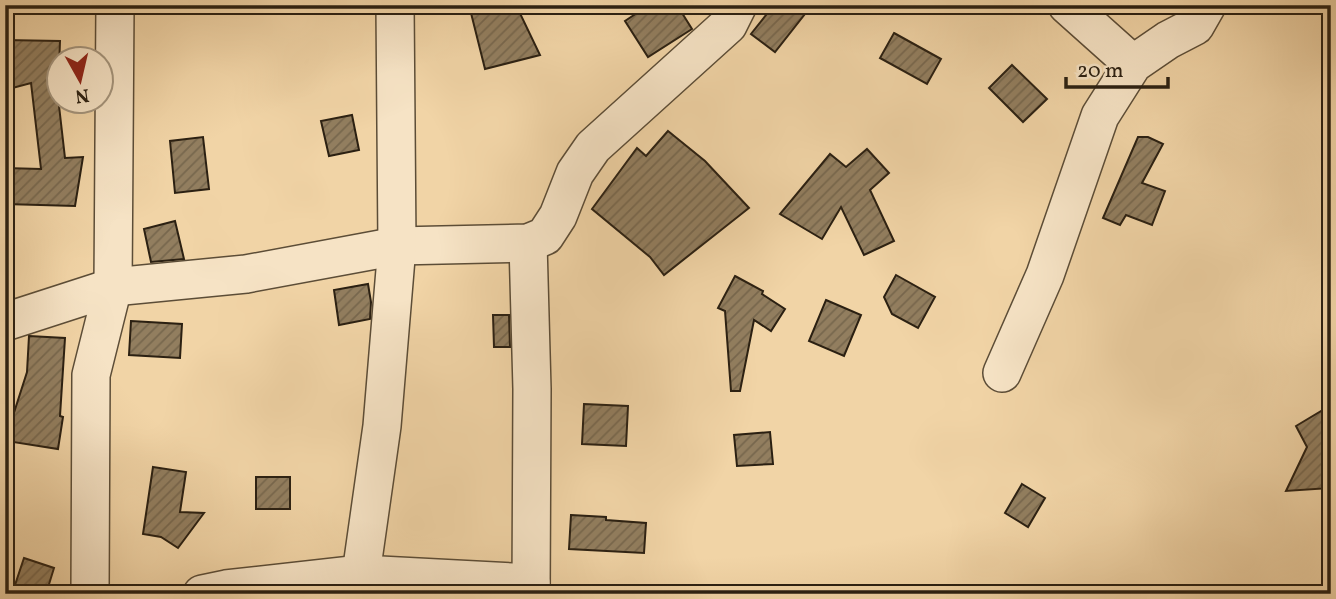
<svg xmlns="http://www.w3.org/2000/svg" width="1336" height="599" font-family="Vollkorn,serif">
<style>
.building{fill:url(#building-hatch);stroke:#2b2012;stroke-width:2}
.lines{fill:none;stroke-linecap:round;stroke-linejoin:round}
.street-casing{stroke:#5c4d37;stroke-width:40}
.street{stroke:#f6e3c5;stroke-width:37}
</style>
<defs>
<pattern id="building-hatch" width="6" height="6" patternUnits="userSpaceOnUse" patternTransform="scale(1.75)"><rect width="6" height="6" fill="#927e5f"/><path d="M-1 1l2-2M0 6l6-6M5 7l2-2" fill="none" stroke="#77674d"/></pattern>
</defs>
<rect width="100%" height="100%" fill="#f1d4a6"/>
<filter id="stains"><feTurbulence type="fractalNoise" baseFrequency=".00286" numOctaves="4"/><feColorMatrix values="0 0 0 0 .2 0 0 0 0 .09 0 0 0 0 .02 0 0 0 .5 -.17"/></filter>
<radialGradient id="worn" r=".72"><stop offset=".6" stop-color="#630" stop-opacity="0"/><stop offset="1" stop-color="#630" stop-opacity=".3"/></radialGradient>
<!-- building -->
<g class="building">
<path d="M469,5H516L540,55L485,69Z"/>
<path d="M649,5H677L692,29L648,57L625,21Z"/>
<path d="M774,5H812L775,52L751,34Z"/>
<path d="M894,33L941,59L927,84L880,58Z"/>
<path d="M5,40L60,41L58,97L65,158L83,157L75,206L5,204V168L41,169L31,83L5,90Z"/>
<path d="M1012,65L1047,99L1023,122L989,88Z"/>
<path d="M352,115L359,150L329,156L321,121Z"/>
<path d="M668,131L705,161L749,208L664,275L650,257L592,209L637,148L646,156Z"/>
<path d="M203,137L209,189L175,193L170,141Z"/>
<path d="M1138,137H1148L1163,144L1142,183L1165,191L1152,225L1126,215L1120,225L1103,218Z"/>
<path d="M867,149L889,173L870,190L894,241L864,255L841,207L822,239L780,214L830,154L846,167Z"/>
<path d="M175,221L184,259L151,262L144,229Z"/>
<path d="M896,275L935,297L918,328L892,314L884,297Z"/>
<path d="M735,276L763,291L762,294L785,309L771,331L754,320L740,391H731L725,311L718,308Z"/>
<path d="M368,284L371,302L370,319L339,325L334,290Z"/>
<path d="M826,300L861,315L844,356L809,341Z"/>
<path d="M493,315H509L510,347H494Z"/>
<path d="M131,321L182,324L180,358L129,355Z"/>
<path d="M29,336L65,338L60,416L63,417L58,449L13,442V440L9,439L11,422L27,372Z"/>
<path d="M1331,399V489L1330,488L1286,491L1307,447L1296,426L1326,408Z"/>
<path d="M584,404L628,406L626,446L582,444Z"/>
<path d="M770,432L773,464L737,466L734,435Z"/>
<path d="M153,467L186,472L180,512L204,513L178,548L161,537L143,534Z"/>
<rect x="256" y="477" width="34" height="32"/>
<path d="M1022,484L1045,498L1028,527L1005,513Z"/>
<path d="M571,515L606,517V520L646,523L644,553L569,549Z"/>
<path d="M24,558L54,568L46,594H12Z"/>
</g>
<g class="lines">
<defs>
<g id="street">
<path d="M1067,5L1133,64"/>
<path d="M528,243L532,389L531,594"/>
<path d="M5,322L113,287L246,274L397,246L528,243L545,236L558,216L575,173L593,147L728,25L738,5"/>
<path d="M1002,373L1045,275L1100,116L1133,64L1168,40L1195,26L1207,5"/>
<path d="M361,574L382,426L397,246L395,5"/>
<path d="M90,594L91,375L113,287L115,5"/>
<path d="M202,594L226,589L361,574L531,583"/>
</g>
</defs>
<!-- street casing -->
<use href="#street" class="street-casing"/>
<!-- street -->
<use href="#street" class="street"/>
</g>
<!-- margin -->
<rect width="1336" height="599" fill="none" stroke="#f1d4a6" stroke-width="28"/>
<rect x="7" y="7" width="1322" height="585" fill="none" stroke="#2b2012" stroke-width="3.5"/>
<rect x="14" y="14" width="1308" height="571" fill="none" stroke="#2b2012" stroke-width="2"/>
<!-- north arrow -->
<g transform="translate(80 80) rotate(172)"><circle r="33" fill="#f6e3c5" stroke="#a5957d" stroke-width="2"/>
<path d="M0-5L12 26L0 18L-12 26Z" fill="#8f2418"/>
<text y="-10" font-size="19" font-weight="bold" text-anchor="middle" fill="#2b2012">N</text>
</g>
<!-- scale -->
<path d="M1066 77v10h102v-10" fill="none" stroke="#2b2012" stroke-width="3.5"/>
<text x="1077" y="77" font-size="21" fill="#2b2012" stroke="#f6e3c5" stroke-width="5" paint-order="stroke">20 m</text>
<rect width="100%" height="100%" filter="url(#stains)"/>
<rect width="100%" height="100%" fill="url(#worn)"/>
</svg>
